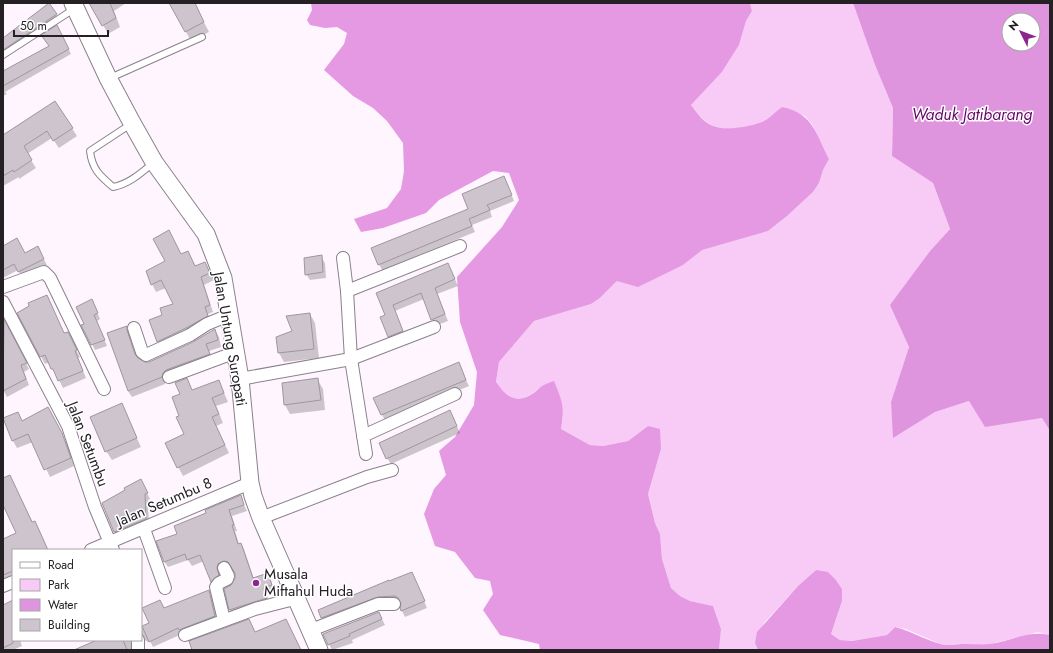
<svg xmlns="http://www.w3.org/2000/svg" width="1053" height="653" font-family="Jost,sans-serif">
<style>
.green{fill:#f7cbf6}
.forest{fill:#e499e2}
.water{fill:#df95de;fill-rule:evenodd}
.shadow{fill:#0003}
.building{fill:#cec4cd;stroke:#9f969f}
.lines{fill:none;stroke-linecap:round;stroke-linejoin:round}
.service-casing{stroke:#8a818a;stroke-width:8}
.minor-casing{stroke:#8a818a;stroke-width:14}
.secondary-casing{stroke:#8a818a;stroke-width:19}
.service{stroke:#fff;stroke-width:6}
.minor{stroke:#fff;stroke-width:12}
.secondary{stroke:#fff;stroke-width:17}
.poi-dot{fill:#8c278e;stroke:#fff;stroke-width:1.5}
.labels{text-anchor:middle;stroke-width:3;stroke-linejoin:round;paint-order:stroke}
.street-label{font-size:15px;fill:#242024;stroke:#fff}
.poi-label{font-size:15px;fill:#242024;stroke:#fff;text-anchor:start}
.water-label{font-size:16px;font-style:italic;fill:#640666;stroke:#fff}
</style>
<rect width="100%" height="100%" fill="#fff5fe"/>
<!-- green -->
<path class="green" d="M750,3H853L875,65L893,108L892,156L933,183L950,229L930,251L891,305L909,347L891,402L894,437L935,412L969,401L1017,421L1042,418L1050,431V635L1038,632L991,644L979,645L961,644L949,645L938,643L906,629L895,627L887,635L852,641L840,640L831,634L842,601L816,570L798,586L764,623L755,643L758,650H719L721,629L713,606L690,601L680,596L671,588L662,559L660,534L655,523L648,494L661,449L648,426L628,441L603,446L590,445L561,429L563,417L542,386C522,403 512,405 496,382L499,362L534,321L591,304L600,298L617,281L683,265L701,250L768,231L787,216L813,192L819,183L823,170L829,159L812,124L805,116L782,107C776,112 769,118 762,122C753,128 723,131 713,126C704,122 697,113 691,105L722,72L739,45L746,21L752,11Z"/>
<!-- forest -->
<g class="forest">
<path d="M311,3H750L752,11L746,21L739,45L722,72L691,105C697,113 704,123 713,126C725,131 748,127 759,123C767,121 775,112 782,107C813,113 816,134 829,159L823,170L819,183L813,192L787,216L768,231L702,250L683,265L638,287L617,281L600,298L591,304L534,321L499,362L496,382C506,396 515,405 532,394C536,392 539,388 542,386C546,384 550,382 554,381C562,401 565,406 561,429L590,445L603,446L628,441L648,426L660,429L661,449L648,494L655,523L660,534L662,559L671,588L680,596L690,601L713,606L721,629L719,650H540L539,644L500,635L483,610L493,594L490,581L475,578L455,552L435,546L424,514L434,489L446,475L439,451L455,437L474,405L477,372L460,322L457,277L502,227L519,200L509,173L493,171L439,200L426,213L383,228L361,232L354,219L387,208L401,189L404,171L403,143L387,121L373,108L353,96L324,70L344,44L347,33L337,27L325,28L310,25L307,20L312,10Z"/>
<path d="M816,570L828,572L835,579L842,589V601L831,634L840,640L852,641L887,635L895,627C913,631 932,645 950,645C954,645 958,644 962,644C972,644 981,645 990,644C1011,641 1028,630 1050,635V650H758L755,643L757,632L798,586Z"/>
</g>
<!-- water -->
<path class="water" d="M853,3H1050V431L1042,418L985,427L969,401L935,412L893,438L891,402L909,347L890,305L930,251L950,229L933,183L892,156L893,108L875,65ZM1009,20H1033V44H1009Z"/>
<!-- shadow -->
<g class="shadow">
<path d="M91,3H126L114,11L120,27L108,34Z"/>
<path d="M170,3H194L209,32L191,41Z"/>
<path d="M49,5L60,20L3,57V39Z"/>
<path d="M60,32L71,54L5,92L7,94L3,96V72L50,47Z"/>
<path d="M55,102L77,136L59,148L52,138L27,154L36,168L19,179V177L3,186V136Z"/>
<path d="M504,177L514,201L490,211L492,217L472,225L475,232L382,270L379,264L469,209Z"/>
<path d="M3,247L25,254H41L47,265L22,277L18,270L3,278Z"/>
<path d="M188,252L196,267L205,263L214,280L204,285L213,312L208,314L211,323L162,349L158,341L164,316L174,304L166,288L156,292L152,284L181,255Z"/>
<path d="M321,257L325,263L326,278L310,280L306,274Z"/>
<path d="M448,264L458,286L437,294L448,321L435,326L424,299L395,311L405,337L392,342L389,336L387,316L377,293Z"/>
<path d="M95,307L100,319L97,321L107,346L95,350L92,344L85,325Z"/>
<path d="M18,313L64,334L71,340L80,357L78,358L86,378L63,388L50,362L45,364Z"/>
<path d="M310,314L315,323L319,358L284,362L279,353L293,331Z"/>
<path d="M3,323H4L8,329L29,369L24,372L29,385L7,397L3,390Z"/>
<path d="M126,327L130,334V338L137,359L146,364L194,343L215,330L219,337L221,347L209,351L213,361L167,380L165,384L132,397L128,391Z"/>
<path d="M460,368L469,386L385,421L375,398Z"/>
<path d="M317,379L323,389L325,410L290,414L285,405Z"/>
<path d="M219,381L228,402L216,406L223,423L216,426L229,453L183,476L166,444L185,434L180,416L192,391Z"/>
<path d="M121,404L141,447L112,460L106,451Z"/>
<path d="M18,413L23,422L52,416L68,446L74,466L50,477L33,442L17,448L13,441Z"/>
<path d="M453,417L460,433L391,464L387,458Z"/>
<path d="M10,476L33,523L39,530L48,550H13V580L3,584V540L17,533L3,503V479Z"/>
<path d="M144,487L150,499L148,500L149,525L118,538L103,503Z"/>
<path d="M240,497L247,511L232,516L237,531H235L239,544H241L244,549L254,579L268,574L275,591L266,594L270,604L234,616L230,610L225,589L232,586L236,578V572L233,568L228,566L221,569L219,574L221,581L215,586L204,561L192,566L188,560L168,567L164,561L179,534L208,514Z"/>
<path d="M415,579L427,608L405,617L402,611V604L399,602L325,624L322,618Z"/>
<path d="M209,591L212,597L218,622L182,634L153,647L150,641L148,642L141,638V628L150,624L164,609Z"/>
<path d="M13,601V640H20L22,646L13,650H3V608Z"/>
<path d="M379,613L385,625L352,640L353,643L332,650L324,634Z"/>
<path d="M98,640H137L133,648L129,650H92Z"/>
</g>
<!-- building -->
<g class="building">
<path d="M49,3L57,14L3,50V38Z"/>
<path d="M89,3H110L116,18L102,26Z"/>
<path d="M169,3H195L204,22L185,32Z"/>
<path d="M57,25L69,49L3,86V71L49,46L41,35Z"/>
<path d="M55,101L73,128L53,141L47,131L24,146L32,160L14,172L13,170L3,176V135Z"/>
<path d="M504,176L512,195L487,205L490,210L469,219L472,226L378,265L371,248L468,209L462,194Z"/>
<path d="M169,230L181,254L188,251L195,266L205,262L210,273L201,277L210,305L205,307L208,316L186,328L157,342L149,320L162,315L160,308L173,304L161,280L151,285L146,271L165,261L153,239Z"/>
<path d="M17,238L25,253L38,246L44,259L18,272L14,264L3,270V246Z"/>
<path d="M322,255L323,272L305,275L304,258Z"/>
<path d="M448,263L455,279L435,288L445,314L431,320L421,293L393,305L403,331L388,337L380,317L385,315L376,293Z"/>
<path d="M47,295L64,333L68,332L77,350L75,351L83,371L58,381L53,369H51L45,355L40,357L17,313L29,306L28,303Z"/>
<path d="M92,299L98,313L94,315L105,340L91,345L81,325L84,324L76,307Z"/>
<path d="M310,313L314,349L278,353L276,337L292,331L286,316Z"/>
<path d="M4,319L27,363L21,365L26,379L3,391Z"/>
<path d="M127,326V330L135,354L138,358L145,362H149L193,342L215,329L218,340L206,344L210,354L166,370L163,373L162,377L128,391L107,333Z"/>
<path d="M459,362L466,380L381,415L373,398Z"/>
<path d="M187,378L192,390L219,380L224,393L212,398L219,414L212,417L225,445L177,468L165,443L184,434L176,417L179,416L172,397L180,394L175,383Z"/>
<path d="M318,378L321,400L284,405L282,383Z"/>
<path d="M122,403L137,438L105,452L90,417Z"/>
<path d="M48,407L62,433L71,458L44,470L28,434L12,441L3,418L18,412L22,421Z"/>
<path d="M450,410L457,426L386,459L379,443Z"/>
<path d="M10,475L32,522L35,521L48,550H13V571L3,575V539L16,533L3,505V478Z"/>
<path d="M141,479L148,493L145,494L146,519L114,532L102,503L125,490L124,488Z"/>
<path d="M241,495L244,505L229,510L234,525H232L238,544L241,543L253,578L268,573L272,585L264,588L267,598L229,610L224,589L231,585L235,578V573L228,562L224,561L218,564L217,568L219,575L211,582L200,555L187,560L185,554L164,562L156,541L177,534L174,526L206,513L205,510Z"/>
<path d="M412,572L425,601L401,611L400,608L401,604L398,598L395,596L378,597L321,618L318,610L389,580V581Z"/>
<path d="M209,590L215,616L179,630L178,628L149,642L142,626L149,623L142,608L160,600L164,608Z"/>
<path d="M13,600V643L3,648V605Z"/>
<path d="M379,612L382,619L349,634L350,636L328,645L323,634Z"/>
<path d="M249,619L255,632L286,619L301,650H192L189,641Z"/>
<path d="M97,640H123L127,650H74Z"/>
</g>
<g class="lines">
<defs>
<g id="service">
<path d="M3,55L74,9"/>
<path d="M110,78L202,37"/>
<path d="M131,124L90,151C92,169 100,176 113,187C129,184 141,173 153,163"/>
</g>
<g id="minor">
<path d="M343,258L347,291L351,359L366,454"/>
<path d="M3,287L44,272L50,278L104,389"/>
<path d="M347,291L460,246"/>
<path d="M3,302L68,426L95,507L113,550"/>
<path d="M134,328L142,352L146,355L190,335L207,324L229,315"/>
<path d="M169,377L236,352"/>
<path d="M240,379L351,359L434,327"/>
<path d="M363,436L455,394"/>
<path d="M261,518L367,477L392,470"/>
<path d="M144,529L165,588"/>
<path d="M91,550L250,483"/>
<path d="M224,568L228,576L227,579L219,583L216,587L224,620"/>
<path d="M3,586L13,582"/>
<path d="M311,630L378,604H394"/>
<path d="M185,635L255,609L298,598"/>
<path d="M138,640V650"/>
</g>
<path id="secondary" d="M73,3L108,78L132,123L154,162L206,234L223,278L240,379L250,483L253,496L261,518L319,650"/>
</defs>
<!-- service casing -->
<use href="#service" class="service-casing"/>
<!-- minor casing -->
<use href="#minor" class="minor-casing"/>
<!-- secondary casing -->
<use href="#secondary" class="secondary-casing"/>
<!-- service -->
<use href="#service" class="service"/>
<!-- minor -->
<use href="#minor" class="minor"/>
<!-- secondary -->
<use href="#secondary" class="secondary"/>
</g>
<!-- markers -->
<circle class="poi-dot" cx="256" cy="583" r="4"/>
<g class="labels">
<!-- street labels -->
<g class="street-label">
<text transform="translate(230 339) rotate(80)" y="5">Jalan Untung Suropati</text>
<text transform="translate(88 444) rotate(69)" y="5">Jalan Setumbu</text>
<text transform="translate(164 502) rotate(-23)" y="5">Jalan Setumbu 8</text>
</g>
<!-- poi labels -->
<g class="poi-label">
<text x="264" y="579">Musala<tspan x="264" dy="17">Miftahul Huda</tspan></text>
</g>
<!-- water labels -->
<g class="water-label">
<text x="972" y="120">Waduk Jatibarang</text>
</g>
</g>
<!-- border -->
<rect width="1053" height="653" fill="none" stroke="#242024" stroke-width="8"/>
<!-- legend -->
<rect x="12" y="549" width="130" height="92" fill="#ffffff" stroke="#a7a6a7"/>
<rect x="20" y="562" width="20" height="6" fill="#ffffff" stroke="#a7a6a7"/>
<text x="48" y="569" font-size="12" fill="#242024">Road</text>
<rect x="20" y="579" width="20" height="12" fill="#f7cbf6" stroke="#a7a6a7"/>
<text x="48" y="589" font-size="12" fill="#242024">Park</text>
<rect x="20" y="599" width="20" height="12" fill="#df95de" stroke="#a7a6a7"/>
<text x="48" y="609" font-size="12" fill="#242024">Water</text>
<rect x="20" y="619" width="20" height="12" fill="#cec4cd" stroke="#a7a6a7"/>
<text x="48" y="629" font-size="12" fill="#242024">Building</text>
<!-- north arrow -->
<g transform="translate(1021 32) rotate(312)"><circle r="19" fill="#ffffff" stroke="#a7a6a7"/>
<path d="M0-3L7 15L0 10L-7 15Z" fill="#8c278e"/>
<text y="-6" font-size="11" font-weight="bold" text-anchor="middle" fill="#242024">N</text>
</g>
<!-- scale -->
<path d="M14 30v6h94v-6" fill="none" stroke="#242024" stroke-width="2"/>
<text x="20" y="30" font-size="12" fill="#242024" stroke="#ffffff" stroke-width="3" paint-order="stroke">50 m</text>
</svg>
